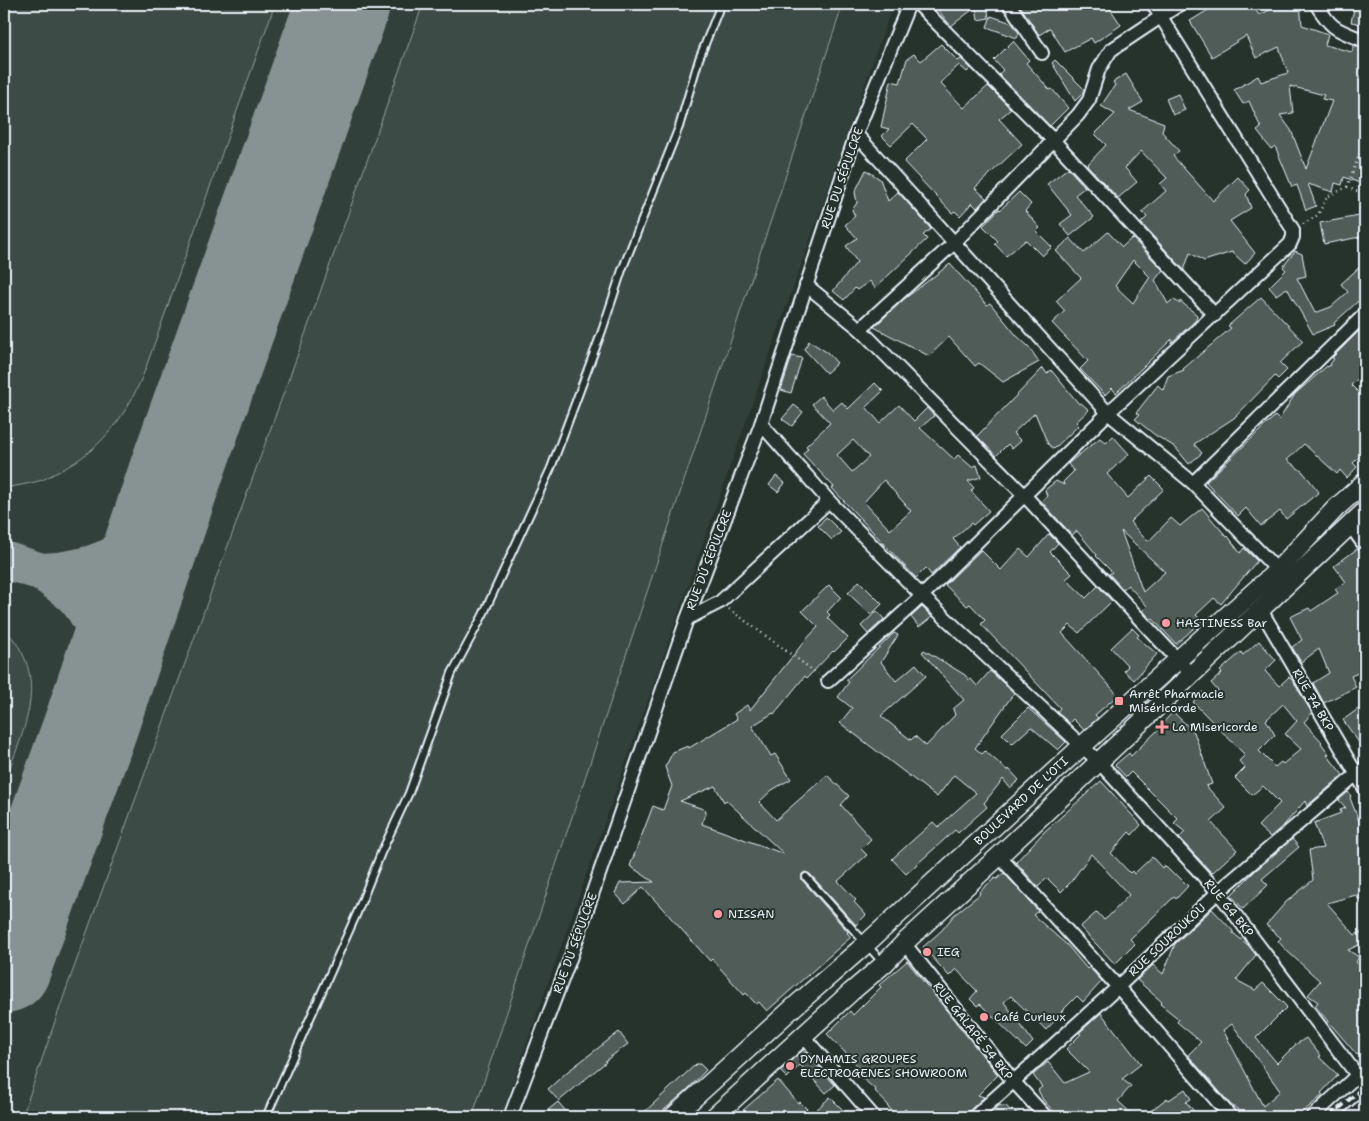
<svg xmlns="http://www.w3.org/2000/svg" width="1369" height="1121" font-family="'Shantell Sans',sans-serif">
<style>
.built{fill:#333f3a}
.green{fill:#3e4b47;stroke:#939ea0}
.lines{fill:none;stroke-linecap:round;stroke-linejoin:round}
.taxiway{stroke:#879292;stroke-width:38}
.runway{stroke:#879292;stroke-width:94}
.building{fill:#505c59;stroke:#e8f1f8;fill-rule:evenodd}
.lane-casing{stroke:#e8f1f8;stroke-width:10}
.street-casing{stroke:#e8f1f8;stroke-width:16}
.secondary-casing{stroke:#e8f1f8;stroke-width:21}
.path{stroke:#e8f1f8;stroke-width:2.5;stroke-dasharray:1 4;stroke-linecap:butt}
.lane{stroke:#26332d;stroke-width:6}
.street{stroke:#26332d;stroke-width:12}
.secondary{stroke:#26332d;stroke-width:18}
.rail{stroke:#e8f1f8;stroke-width:4;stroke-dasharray:8 4;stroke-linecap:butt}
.poi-dot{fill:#ff9aa2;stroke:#26332d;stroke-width:2}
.labels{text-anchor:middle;stroke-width:4;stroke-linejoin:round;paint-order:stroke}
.street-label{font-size:12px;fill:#e8f1f8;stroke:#26332d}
.poi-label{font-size:12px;fill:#e8f1f8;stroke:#26332d;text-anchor:start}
</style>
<rect width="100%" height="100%" fill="#26332d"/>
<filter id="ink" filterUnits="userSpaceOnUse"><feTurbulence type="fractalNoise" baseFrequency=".02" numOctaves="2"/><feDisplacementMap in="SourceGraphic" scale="10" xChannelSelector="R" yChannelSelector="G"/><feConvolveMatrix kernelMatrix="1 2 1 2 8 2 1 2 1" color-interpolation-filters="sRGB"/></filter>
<g filter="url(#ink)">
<!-- built -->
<path class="built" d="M4,4H893L501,1117H4Z"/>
<!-- green -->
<g class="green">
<path d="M4,4H275L145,370C128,414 102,449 60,471C53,474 46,479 39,481C28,484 16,486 4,488Z"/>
<path d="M423,4H843L472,1117H22L68,984L307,329Z"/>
<path d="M4,629C53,676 23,731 4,783Z"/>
</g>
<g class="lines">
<!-- taxiway -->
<g class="taxiway">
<path d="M4,560L42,572"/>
<path d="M92,722C95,704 101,686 102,669C104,644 91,613 73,595C63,587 52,579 42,572C89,570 132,556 158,514C166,501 171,486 176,472"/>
</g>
<!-- runway -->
<path class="runway" d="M4,966L92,722L176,472L343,4"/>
</g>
<!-- building -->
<g class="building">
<path d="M933,4H987L989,18L978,20L976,7L951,26Z"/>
<path d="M1019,4H1107L1121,25L1094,43L1091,38L1065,52L1050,28L1039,35Z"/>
<path d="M1218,4H1252L1259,15L1283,4H1300L1302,25L1328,34L1325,45L1352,52L1354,45L1365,49V176L1362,184L1344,177L1342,185L1335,183L1333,192L1308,184L1316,206L1306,210L1297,185L1292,187L1275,146L1271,149L1257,131L1261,128L1249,101L1243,104L1234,90L1258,76L1261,82L1288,73L1279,47L1256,58L1246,36L1212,57L1190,21ZM1290,86L1324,95L1322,99L1332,101L1306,169L1291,130L1280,115L1293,113Z"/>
<path d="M1355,5L1365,8V32L1359,30L1361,24L1351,22Z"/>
<path d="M991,16L1012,23L1019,33L1017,38L987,27Z"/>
<path d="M1013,41L1029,60L1026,63L1050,90L1052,89L1068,108L1050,126L999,74L1003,70L994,60Z"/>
<path d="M941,44L958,61L961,59L971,68L967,72L959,65L940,83L964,108L988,86L1011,109L999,119L1022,144L975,188L986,198L977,208L972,203L960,216L955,211L952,213L904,162L927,139L913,124L891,145L882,136L889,129L881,127L891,81L900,83L907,59L914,54L921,61Z"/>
<path d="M1055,60L1084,89L1082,94L1075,101L1052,63Z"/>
<path d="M1126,74L1143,102L1129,110L1164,123L1162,132L1179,151L1173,156L1213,201L1238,177L1250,190L1246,194L1251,208L1230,221L1255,253L1245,264L1232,252L1204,261L1190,253L1184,270L1141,223L1147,217L1142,212L1166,191L1160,184L1167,178L1141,151L1125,168L1137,182L1118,198L1087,165L1106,145L1095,134L1115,114L1101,106L1115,85L1113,82Z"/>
<path d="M1178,94L1185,110L1173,115L1166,99Z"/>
<path d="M1068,168L1085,187L1075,195L1094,217L1070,236L1060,224L1072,215L1047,184Z"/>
<path d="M866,170L880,179L888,201L898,192L931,229L923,235L927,239L875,288L870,281L857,290L855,288L844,300L833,291L857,262L846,246L857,238L845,225L855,216L852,210L857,203L855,192Z"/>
<path d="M1019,192L1031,204L1025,211L1040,228L1036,231L1052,247L1042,256L1026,240L1006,256L995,244L998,241L983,226L999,209L1000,210Z"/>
<path d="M1365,215V236L1324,244L1320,223Z"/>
<path d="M1108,232L1122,247L1132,238L1163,270L1155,280L1168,304L1173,299L1180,304V301L1197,315L1196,320L1171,343L1172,339L1116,393L1112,388L1105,395L1080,369L1088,361L1052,323L1065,311L1056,301L1081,278L1056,251L1070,238L1084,253ZM1133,260L1150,277L1133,303L1115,286Z"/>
<path d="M1295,251L1302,254L1306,276L1297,278L1315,313L1331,307L1348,292L1341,284L1365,262V295L1334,323L1335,325L1313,334L1287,288L1276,295L1269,287L1286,270L1283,267Z"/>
<path d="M950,264L987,305L990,303L1017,336L1029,347L1039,362L1003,382L979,363L975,366L949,337L929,356L874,327L903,300Z"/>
<path d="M1261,297L1303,341L1280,363L1287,370L1278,379L1275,376L1234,418L1194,444L1202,453L1189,464L1175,447L1155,435L1135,419L1139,415L1136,413L1158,385L1163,390L1168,376L1184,370L1183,369L1231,328L1228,326Z"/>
<path d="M1365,325V372L1351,385L1365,399V451L1353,463L1357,467L1347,478L1340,470L1337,474L1304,444L1287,460L1303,472L1319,492L1286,519L1280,511L1261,526L1246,508L1238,516L1206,482L1275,416L1279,420L1295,394L1327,366L1328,367L1330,365V364L1334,359L1332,358Z"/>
<path d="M809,341L828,353L837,363L826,373L804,349Z"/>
<path d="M792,356L802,358L791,393L781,390Z"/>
<path d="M1043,368L1047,374L1051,370L1079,404L1081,403L1089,410L1076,422L1079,425L1054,449L1048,444L1035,413L1013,433L1021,441L1012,449L1008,444L996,456L977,436Z"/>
<path d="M875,383L883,391L866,407L880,423L899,405L914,421L927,408L934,416L920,428L954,459L958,455L972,467L977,465L981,477L968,481L974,488L971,491L989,511L973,525L971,523L953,539L960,547L931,575L926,568L916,578L842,499L832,488L834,487L803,454L808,448L806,446L830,423L812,404L821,396L833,410L842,402L848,409ZM853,440L869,457L852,472L837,455ZM884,480L911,511L890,530L864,502Z"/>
<path d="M794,405L803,412L792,426L782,419Z"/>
<path d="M1113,436L1129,454L1107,474L1128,498L1151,476L1164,489L1130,522L1146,540L1149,541L1171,518L1180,526L1202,508L1227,537L1228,536L1240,553L1244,548L1257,561L1221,604L1214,598L1196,615L1202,621L1176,644L1152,618L1150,619L1143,610L1147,606L1128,585L1123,589L1109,574L1112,572L1096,556L1097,555L1077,531L1072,535L1041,501L1047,496L1045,490L1056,481L1064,485L1063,482L1074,471L1068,464L1070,462L1100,438L1106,443ZM1121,531L1165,572L1143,592Z"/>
<path d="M776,476L785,483L778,492L769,485Z"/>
<path d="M826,517L841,532L832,540L818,526Z"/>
<path d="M1049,534L1058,543L1050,552L1072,574L1066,579L1086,598L1098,586L1112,601L1079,633L1070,625L1062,633L1118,695L1095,715L1098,718L1084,730L1073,719L1069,723L1057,712L1060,708L981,624L985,620L970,604L967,606L945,585L981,550L1001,570L1020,549L1029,557Z"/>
<path d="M1357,549L1365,557V647L1360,652L1365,663V670L1351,676L1356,687L1324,703L1313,683L1329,673L1319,649L1301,662L1292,647L1302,640L1290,617L1309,608L1311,611L1338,593L1335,589L1346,582L1334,566Z"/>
<path d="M859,581L882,604L871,615L848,593Z"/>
<path d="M829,585L841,597L827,612L830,615L827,618L848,638L834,652L833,651L807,678L805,676L774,714L773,713L752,726L771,756L775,754L791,779L772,790L759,802L776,820L827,775L849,796L841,805L871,839L861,849L867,855L838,881L856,900L854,902L866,915L856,925L810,874L805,872L802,874V880L848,932L847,933L851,937L767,1011L759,1002L756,1004L746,993L744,995L712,959L710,961L643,887L625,904L615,893L620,883L654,882L630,866L653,806L663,810L672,786L665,767L673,752L688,746L689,748L737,719L734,714L747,705L750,710L803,643L818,627L802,611ZM715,786L724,802L726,800L784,854L702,824L706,810L680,801Z"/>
<path d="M922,607L932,617L919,627L911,617Z"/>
<path d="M877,611L884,619L868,634L861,626Z"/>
<path d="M1132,628L1139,635L1137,637L1157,654L1134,680L1124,671L1128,666L1111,648Z"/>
<path d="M894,633L898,635L881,662L896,681L916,664L926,676L881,716L911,740L915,736L926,746L955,715L953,709L964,700L922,652L924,650L965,675L969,680L971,679L977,686L990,671L1014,693L975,748L982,754L985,751L1008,771L1009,769L1019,780L1010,788L1003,779L984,803L987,807L958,833L955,830L906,874L892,859L933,822L938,827L976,793L954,775L937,797L840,723L852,708L838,697L849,682L846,680Z"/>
<path d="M1259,641L1276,660L1265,671L1279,686L1289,677L1293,681L1312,713L1304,722L1322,742L1321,743L1329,754L1327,755L1343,775L1307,806L1305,801L1285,824L1270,837L1258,826L1280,803L1263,786L1252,795L1235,778L1245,768L1239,761L1245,755L1193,702L1202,692L1211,699L1218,691L1211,683L1222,673L1220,671L1241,652L1243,655ZM1283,704L1297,721L1285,734L1301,749L1283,764L1281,762L1275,767L1259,751L1275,735L1266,720Z"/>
<path d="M1365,704V751L1343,720Z"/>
<path d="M1028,708L1066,742L1058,750L1031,727L1012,744L1002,734Z"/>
<path d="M1173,712L1194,732L1212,784L1206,786L1226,808L1211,822L1237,850L1212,873L1179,838L1185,832L1174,823L1178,819L1131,772L1126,777L1115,765L1129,753L1131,756L1159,729L1158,728Z"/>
<path d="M1101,781L1141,825L1132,835L1129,832L1111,853L1130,873L1132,871L1134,874L1152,857L1162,868L1164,865L1174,875L1176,874L1188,886L1176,899L1174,897L1130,939L1135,944L1115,964L1080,927L1097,912L1104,920L1108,917L1129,895L1091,854L1070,883L1061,892L1047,878L1038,887L1016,862L1044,832Z"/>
<path d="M1348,792L1351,796L1350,798L1359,821L1363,819L1365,826V910L1356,895L1327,903L1355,935L1365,930V942L1348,950L1359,957L1356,962L1365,970V1047L1357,1055L1315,1006L1318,1002L1308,995L1320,981L1286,950L1278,941L1281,938L1266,925L1286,902L1313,880L1309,850L1323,848L1314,823L1341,813L1340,810L1346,808L1339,800Z"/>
<path d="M1292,839L1299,847L1262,879L1268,885L1243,909L1231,895L1255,871Z"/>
<path d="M1004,873L1038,911L1033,915L1068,946L1087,969L1089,967L1102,981L1083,1002L1077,996L1060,1013L1061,1014L1046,1030L1011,996L1004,1002L1033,1042L1026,1049L980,1004L977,1006L970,999L977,991L956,969L949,976L923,947L942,930L954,915L980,894L979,892L995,878L997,879Z"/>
<path d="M1212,909L1233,931V933L1248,945L1256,955L1236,980L1255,990L1263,983L1287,1007L1256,1038L1277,1063L1295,1045L1306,1038L1321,1056L1319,1057L1338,1075L1321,1093L1323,1095L1297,1117H1239L1237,1112L1239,1110L1231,1105L1188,1055L1201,1042L1177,1022L1179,1019L1160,1004L1162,1002L1137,980L1153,965L1163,974L1175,944ZM1232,1024L1280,1091L1263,1106L1223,1030Z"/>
<path d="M907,961L998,1075L978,1095L984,1097L969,1111L966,1117H914L905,1109L898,1116L887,1106L888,1105L875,1091L876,1090L862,1078L866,1074L827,1034L850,1011L853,1015L881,987L879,985Z"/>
<path d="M1101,1013L1141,1064L1122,1079L1131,1086L1118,1101L1135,1117H1059L1043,1100L1038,1090L1042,1087L1033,1075L1048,1062L1065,1083L1089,1072L1066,1049L1081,1034L1079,1033Z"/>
<path d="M619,1032L628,1044L605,1061L606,1062L559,1101L548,1089L567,1072Z"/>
<path d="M803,1050L835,1085L826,1093L800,1065L787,1078L780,1071Z"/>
<path d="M696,1064H700L706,1070L688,1089L656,1117H639Z"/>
<path d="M778,1080L798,1103L800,1102L812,1114L830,1097L850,1117H735Z"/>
<path d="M1185,1089L1191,1099L1186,1102L1199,1117H1143L1167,1098L1169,1100Z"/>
<path d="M558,1102L571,1117H543L550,1111L548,1110Z"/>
<path d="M1000,1105L1003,1107L1005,1105L1010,1110L1026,1117H986Z"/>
</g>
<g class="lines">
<defs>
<g id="lane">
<path d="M806,877L884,964"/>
<path d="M266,1117L357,913L381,853L409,793L452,673L483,615L551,468L602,331L622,270L679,127L699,59L721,4"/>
</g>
<g id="street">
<path d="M918,4L1054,141L1215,315"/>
<path d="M1009,4L1042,53"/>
<path d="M1316,4C1333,31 1336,29 1365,41"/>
<path d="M856,134L1108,413L1193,483L1283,576"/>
<path d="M806,285L860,329L1024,495L1191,674"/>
<path d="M860,329L954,243L1078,115L1089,100L1099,69L1111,50L1180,4"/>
<path d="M761,424L829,501L922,596L1098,761L1218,892L1357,1075L1365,1081"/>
<path d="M1193,483L1365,314"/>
<path d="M1350,525L1365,546"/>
<path d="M1261,610L1365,789"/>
<path d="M687,619L720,602L829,501"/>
<path d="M828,681L922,596L1108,413L1290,244L1293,237V230L1153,4"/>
<path d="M999,856L1118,987L1231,1117"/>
<path d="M904,943L1014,1082L1046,1117"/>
<path d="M803,1036L874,1117"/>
<path d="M510,1117L571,956L687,619L761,424L856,134L909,4"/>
<path d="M974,1117L1118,987L1218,892L1365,767"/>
<path d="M1312,1117L1365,1068"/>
<path d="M1350,1117L1365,1104"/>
</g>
<g id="secondary">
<path d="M673,1117L795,1006L866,944L1082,746L1278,570L1336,508L1365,482"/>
<path d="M714,1117L851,992L884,964L904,943L999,856L1365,511"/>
</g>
</defs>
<!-- lane casing -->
<use href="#lane" class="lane-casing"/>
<!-- street casing -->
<use href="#street" class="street-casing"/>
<!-- secondary casing -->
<use href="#secondary" class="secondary-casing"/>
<!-- path -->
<g class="path">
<path d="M1347,187L1365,139"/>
<path d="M1303,224L1318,215L1327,197L1347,187L1365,195"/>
<path d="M729,609L818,674"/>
</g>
<!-- lane -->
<use href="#lane" class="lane"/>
<!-- street -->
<use href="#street" class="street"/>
<!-- secondary -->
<use href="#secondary" class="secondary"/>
<!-- rail -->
<path class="rail" d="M1329,1117L1365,1086"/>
</g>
</g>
<!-- markers -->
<g class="poi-dot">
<circle cx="1166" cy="623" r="5"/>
<rect x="1114" y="696" width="10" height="10" rx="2.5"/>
<path d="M1159.5 719.5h5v5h5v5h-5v5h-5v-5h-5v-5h5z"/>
<circle cx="718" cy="914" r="5"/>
<circle cx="927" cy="952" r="5"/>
<circle cx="984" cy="1017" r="5"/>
<circle cx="790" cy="1066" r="5"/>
</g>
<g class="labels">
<!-- street labels -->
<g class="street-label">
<text transform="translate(842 178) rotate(-71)" y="4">RUE DU SÉPULCRE</text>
<text transform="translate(709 560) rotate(-69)" y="4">RUE DU SÉPULCRE</text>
<text transform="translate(1313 700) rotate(60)" y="4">RUE 74 BKP</text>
<text transform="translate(1021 801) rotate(-43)" y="4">BOULEVARD DE L'OTI</text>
<text transform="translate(1229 908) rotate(51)" y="4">RUE 64 BKP</text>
<text transform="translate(1167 940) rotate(-43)" y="4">RUE SOUROUKOU</text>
<text transform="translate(575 943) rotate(-70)" y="4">RUE DU SÉPULCRE</text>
<text transform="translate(973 1031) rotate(52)" y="4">RUE GALAPÉ 54 BKP</text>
</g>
<!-- poi labels -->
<g class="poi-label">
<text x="1176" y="627">HASTINESS Bar</text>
<text x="1129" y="698">Arrêt Pharmacie<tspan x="1129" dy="14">Miséricorde</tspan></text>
<text x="1172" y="731">La Misericorde</text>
<text x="728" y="918">NISSAN</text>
<text x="937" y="956">IEG</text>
<text x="994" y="1021">Café Curieux</text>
<text x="800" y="1063">DYNAMIS GROUPES<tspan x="800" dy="14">ELECTROGENES SHOWROOM</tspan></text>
</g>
</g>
<!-- margin -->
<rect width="1369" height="1121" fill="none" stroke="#26332d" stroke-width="20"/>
<rect x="10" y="10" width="1349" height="1101" fill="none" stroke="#e8f1f8" stroke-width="2" filter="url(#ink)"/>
</svg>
